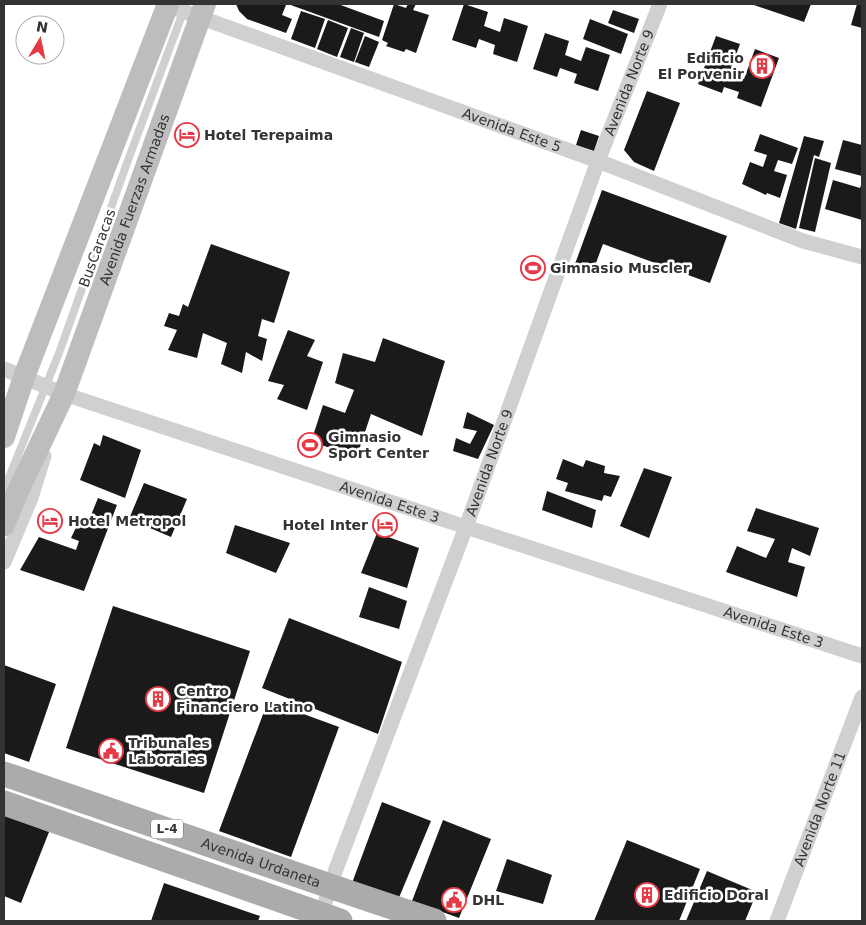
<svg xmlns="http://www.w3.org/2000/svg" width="866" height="925" font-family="'DejaVu Sans',sans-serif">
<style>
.building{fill:#1a1a1a}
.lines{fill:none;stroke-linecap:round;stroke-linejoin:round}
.service{stroke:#d0d0d0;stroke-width:8}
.minor{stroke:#d0d0d0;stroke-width:15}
.secondary{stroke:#bdbdbd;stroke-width:22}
.primary{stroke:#ababab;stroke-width:25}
.labels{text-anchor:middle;stroke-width:5;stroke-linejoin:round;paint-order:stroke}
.shield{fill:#fff;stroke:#707070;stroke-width:1}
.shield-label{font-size:12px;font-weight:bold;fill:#333}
.poi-label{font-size:14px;font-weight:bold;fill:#333;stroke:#fff;text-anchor:start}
.street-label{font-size:14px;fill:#333;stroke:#fff}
</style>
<rect width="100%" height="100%" fill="#fff"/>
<!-- building -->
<g class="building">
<path d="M236,4L286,5L282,15L292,19L286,33L247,19L239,11Z"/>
<path d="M288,4H338L384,21L379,37Z"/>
<path d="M394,4L406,8L408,4H416L413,10L429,15L416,53L406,49L404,52L386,46L388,43L382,40Z"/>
<path d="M464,4L488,12L484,26L500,32L504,18L528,26L517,62L493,54L495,45L479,39L476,48L452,40Z"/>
<path d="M751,4H811L804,22Z"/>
<path d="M857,4H862V28L851,25Z"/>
<path d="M613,10L639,19L634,33L608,23Z"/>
<path d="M301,11L325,19L315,48L291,39Z"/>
<path d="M590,19L628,34L621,54L583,39Z"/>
<path d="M328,20L348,28L337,57L317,49Z"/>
<path d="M351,28L364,33L354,62L340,57Z"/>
<path d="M545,33L569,41L565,55L581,61L586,47L610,55L598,91L574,83L577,74L560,68L557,77L533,69Z"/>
<path d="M365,36L379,42L369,67L355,62Z"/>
<path d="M716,36L740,44L729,74L744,79L755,49L779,58L761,107L737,98L739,92L724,87L722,93L698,84Z"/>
<path d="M647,91L680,103L654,171L634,162L624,150Z"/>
<path d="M581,130L599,136L594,151L576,145Z"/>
<path d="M760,134L798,148L792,164L778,160L774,171L787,175L780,198L767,193L766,195L742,184L750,162L763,167L767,155L754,151Z"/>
<path d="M804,136L824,141L819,157L814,155L796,229L779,223Z"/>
<path d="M843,140L862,145V176L835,169Z"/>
<path d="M815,158L831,163L815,232L799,228Z"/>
<path d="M833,180L860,188L862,183V220L825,209Z"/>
<path d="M602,190L727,236L710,283L603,244L593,271L575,264Z"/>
<path d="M211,244L290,272L274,323L262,319L258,336L267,339L262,361L246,352L242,373L221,364L227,343L203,333L197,358L168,350L177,330L164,326L169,313L179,316L183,304L188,307Z"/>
<path d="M288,330L315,340L307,356L323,362L307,410L277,399L284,385L268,381Z"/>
<path d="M383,338L445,361L422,436L371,414L357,456L311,442L323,405L345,413L354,390L335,383L343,353L375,362Z"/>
<path d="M467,412L494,425L478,459L453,451L456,438L470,444L477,431L463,428Z"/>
<path d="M103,435L141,450L125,498L80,480L94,443L100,446Z"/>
<path d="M563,459L583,467L586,460L605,466L604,473L620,476L611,497L604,495L602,501L565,491L568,483L556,479Z"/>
<path d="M644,468L672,477L649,538L620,526Z"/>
<path d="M144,483L187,499L171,537L129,519Z"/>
<path d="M547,491L596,510L592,528L542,510Z"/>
<path d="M98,498L117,505L84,591L20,570L39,537L76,550L79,541L71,538L81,517L89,520Z"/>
<path d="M756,508L819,528L810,556L792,548L788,562L805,567L797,597L726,572L737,546L766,558L775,539L747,531Z"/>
<path d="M235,525L290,543L276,573L226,553Z"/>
<path d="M377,533L419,548L407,588L361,573Z"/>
<path d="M369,587L407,601L399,629L359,617Z"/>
<path d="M113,606L250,651L204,793L66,748Z"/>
<path d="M289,618L402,662L378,734L262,688Z"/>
<path d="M4,665L56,684L29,762L4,753Z"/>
<path d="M268,701L339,727L291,857L219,831Z"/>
<path d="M382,802L431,821L398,900L352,883Z"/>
<path d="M4,814L49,832L21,903L4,896Z"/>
<path d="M443,820L491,839L459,918L412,901Z"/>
<path d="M627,840L700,869L679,921H594Z"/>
<path d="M507,859L552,875L543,904L496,891Z"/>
<path d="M707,871L757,892L745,921H686Z"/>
<path d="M164,883L260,916L258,921H151Z"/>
</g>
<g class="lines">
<!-- service -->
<path class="service" d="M4,490L59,353L127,163L186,4"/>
<!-- minor -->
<g class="minor">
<path id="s1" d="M163,4L598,161L803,241L862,257"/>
<path id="s2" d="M4,369L64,394L466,527L862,656"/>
<path d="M4,562L31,498L44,456"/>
<path id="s3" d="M319,921L336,869L466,527L598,161L660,4"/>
<path id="s4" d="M777,921L862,697"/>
</g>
<!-- secondary -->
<g class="secondary">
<path d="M4,437L24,377L168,4"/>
<path id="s5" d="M4,525L18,491L64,394L205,4"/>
</g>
<!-- primary -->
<g class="primary">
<path id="s6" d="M4,774C147,822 290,874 434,921"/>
<path d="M4,803L340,921"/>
</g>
</g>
<!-- icons -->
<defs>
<symbol id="building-ring" viewBox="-11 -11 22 22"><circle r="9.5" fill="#fff" stroke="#e63946" stroke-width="1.5"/><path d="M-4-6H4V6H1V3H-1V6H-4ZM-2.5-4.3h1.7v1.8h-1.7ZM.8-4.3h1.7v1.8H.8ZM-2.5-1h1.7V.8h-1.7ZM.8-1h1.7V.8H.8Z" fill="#e63946"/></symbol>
<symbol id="hotel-ring" viewBox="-11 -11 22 22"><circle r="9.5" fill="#fff" stroke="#e63946" stroke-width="1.5"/><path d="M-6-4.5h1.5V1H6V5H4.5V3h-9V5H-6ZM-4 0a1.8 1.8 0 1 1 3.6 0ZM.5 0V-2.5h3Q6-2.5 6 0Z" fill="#e63946"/></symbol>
<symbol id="stadium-ring" viewBox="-11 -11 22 22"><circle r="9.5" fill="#fff" stroke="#e63946" stroke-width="1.5"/><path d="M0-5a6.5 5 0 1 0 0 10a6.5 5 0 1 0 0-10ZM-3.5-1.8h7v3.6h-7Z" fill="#e63946"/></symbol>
<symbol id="civic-ring" viewBox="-11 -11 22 22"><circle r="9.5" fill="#fff" stroke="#e63946" stroke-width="1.5"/><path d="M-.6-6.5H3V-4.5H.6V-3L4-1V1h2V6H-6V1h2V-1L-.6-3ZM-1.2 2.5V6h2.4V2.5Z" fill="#e63946"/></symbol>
</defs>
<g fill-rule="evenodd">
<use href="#building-ring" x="748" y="52" width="28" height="28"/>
<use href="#hotel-ring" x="173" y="121" width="28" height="28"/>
<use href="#stadium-ring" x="519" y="254" width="28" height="28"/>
<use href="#stadium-ring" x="296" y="431" width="28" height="28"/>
<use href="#hotel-ring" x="36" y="507" width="28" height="28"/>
<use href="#hotel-ring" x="371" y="511" width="28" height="28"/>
<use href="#building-ring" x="144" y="685" width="28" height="28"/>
<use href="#civic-ring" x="97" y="737" width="28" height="28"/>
<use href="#building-ring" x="633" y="881" width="28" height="28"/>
<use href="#civic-ring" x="440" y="886" width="28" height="28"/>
</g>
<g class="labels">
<!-- shield labels -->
<rect class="shield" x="151" y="819.5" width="32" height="19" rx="4"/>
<g class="shield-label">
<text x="167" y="833">L-4</text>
</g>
<!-- poi labels -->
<g class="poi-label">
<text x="744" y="63" text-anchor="end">Edificio<tspan x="744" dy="16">El Porvenir</tspan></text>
<text x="204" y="140">Hotel Terepaima</text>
<text x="550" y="273">Gimnasio Muscler</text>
<text x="328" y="442">Gimnasio<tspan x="328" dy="16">Sport Center</tspan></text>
<text x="68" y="526">Hotel Metropol</text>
<text x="368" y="530" text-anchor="end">Hotel Inter</text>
<text x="176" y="696">Centro<tspan x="176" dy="16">Financiero Latino</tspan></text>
<text x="128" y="748">Tribunales<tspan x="128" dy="16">Laborales</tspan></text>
<text x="664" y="900">Edificio Doral</text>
<text x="472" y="905">DHL</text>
</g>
<!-- street labels -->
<g class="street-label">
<text dy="5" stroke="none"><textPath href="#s3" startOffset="894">Avenida Norte 9</textPath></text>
<text dy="5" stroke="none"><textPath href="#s1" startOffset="371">Avenida Este 5</textPath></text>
<text dy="5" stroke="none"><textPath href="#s5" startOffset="351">Avenida Fuerzas Armadas</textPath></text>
<text transform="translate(97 248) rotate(-70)" y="5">BusCaracas</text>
<text dy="5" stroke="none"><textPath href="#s3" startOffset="489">Avenida Norte 9</textPath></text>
<text dy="5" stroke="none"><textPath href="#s2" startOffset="408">Avenida Este 3</textPath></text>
<text dy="5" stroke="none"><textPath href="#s2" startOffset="812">Avenida Este 3</textPath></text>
<text dy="5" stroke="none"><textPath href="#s4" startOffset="120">Avenida Norte 11</textPath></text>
<text dy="5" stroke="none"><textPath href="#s6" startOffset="272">Avenida Urdaneta</textPath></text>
</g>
</g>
<!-- border -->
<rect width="866" height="925" fill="none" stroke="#333333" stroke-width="10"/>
<!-- north arrow -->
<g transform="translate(40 40) rotate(10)"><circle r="24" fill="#ffffff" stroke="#adadad"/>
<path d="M0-4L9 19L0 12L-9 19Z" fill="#e63946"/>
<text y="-8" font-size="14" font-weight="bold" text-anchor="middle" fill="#333333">N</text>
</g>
</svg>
